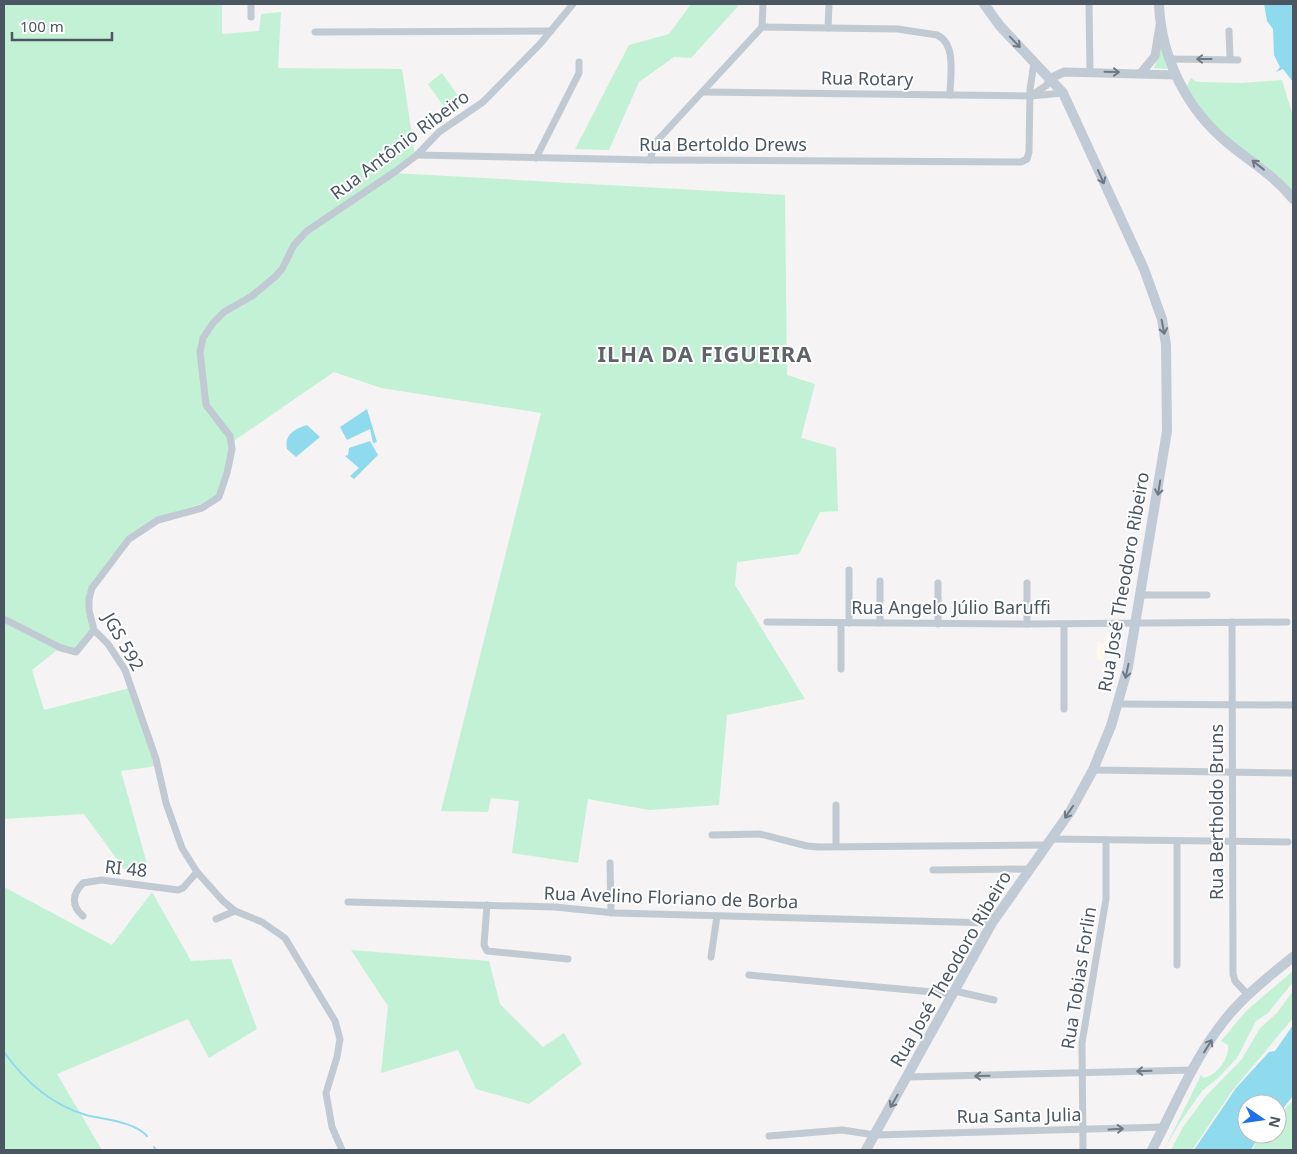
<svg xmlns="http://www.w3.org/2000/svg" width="1297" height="1154" font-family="'Noto Sans',sans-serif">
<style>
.commercial{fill:#fdf9ef}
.green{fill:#c3f1d5}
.water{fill:#90daee}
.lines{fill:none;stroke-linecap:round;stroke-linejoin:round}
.stream{stroke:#90daee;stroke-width:2}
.minor{stroke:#c1cad2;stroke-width:7}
.tertiary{stroke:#c1cad2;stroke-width:9}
.secondary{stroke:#c1cbd6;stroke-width:10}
.oneway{stroke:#6e7984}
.oneway2{stroke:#6e7983}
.labels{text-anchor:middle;stroke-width:4;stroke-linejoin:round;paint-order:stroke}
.street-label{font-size:18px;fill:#4a5661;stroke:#fff}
.district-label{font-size:22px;font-weight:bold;letter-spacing:1px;fill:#5f6368;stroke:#fff}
</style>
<rect width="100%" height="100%" fill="#f5f3f3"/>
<!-- commercial -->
<path class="commercial" d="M1106,634L1119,637L1115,655L1105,653L1103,661L1097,660V642L1104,644Z"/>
<!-- green -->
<g class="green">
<path d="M4,4H222V34L259,31L261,14L281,12L278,68L402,69L415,155L393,173L785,195L787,375L815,384L801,438L836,448L838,511L820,512L799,554L737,562L735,585L805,699L727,715L719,805L649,810L588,799L578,863L512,853L519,801L491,798L488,812L441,811L541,413L381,388L334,372L235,440L231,463L217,499L156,518L129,535L90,588L85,610L95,633L76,650L56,651L32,670L44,710L130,688L156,766L121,771L147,864L124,869L84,814L4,819Z"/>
<path d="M691,4H740L691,58L674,57L639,82L609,150L575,149L629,45L669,34Z"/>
<path d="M1160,47H1162L1167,69L1154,68Z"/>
<path d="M442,73L463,103L449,114L428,84Z"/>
<path d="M1191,78L1197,82L1241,83L1282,80L1293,116V192C1277,171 1254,158 1234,143C1215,128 1199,108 1187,86Z"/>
<path d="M4,887L112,945L152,892L191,961L231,959L257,1029L209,1058L188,1019L57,1074L102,1150H4Z"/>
<path d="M351,950L489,961L500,1004L543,1047L564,1033L582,1064L529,1104L476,1089L458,1050L381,1073L388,1006Z"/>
<path d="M1293,971V982L1268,1013L1256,1021L1237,1058L1218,1078L1202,1091L1179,1124L1165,1148L1201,1075L1203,1078C1216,1077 1230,1058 1228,1045L1221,1041L1246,1011Z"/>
<path d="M1293,991V1018L1232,1091L1192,1150H1171L1183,1127L1206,1096L1242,1059L1260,1028L1277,1013Z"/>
<path d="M1293,1100V1150H1253L1258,1134H1277V1117Z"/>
</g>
<!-- water -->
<g class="water">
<path d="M1264,4H1293V82L1283,69L1276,72L1280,67L1274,55L1273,29L1267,21Z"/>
<path d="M367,409L377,442L373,443L370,429L347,440L340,427Z"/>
<path d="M307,425L320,437L296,457L287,449C284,434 295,429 307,425Z"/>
<path d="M370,441L378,455L354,479L350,476L359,468L345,456L348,455L349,448Z"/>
<path d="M1293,1025V1096L1277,1116V1104H1247V1134H1260L1251,1150H1194L1236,1088L1269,1052L1275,1051Z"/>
</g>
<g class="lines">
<!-- stream -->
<g class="stream">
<path d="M4,1052C24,1080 52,1105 86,1115C105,1120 133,1121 147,1136"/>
<path d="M154,1147L156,1150"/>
</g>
<!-- minor -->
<g class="minor">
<path d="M1089,4L1090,72"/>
<path d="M251,17V4"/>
<path d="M762,27L898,29L937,35C957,44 950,77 950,95"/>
<path d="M828,28L829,4"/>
<path d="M1229,31L1230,58"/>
<path d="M315,32L551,31"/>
<path d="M1171,59L1238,60"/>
<path d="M703,92L1030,96L1063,93"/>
<path d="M1032,95L1047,85L1049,79"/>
<path d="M417,155L650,160L1021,162L1027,159L1029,152L1030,90L1034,62"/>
<path d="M536,158L579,73V62"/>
<path d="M650,160L655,143L762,27L763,4"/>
<path d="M938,583V624"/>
<path d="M1027,583V624"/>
<path d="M1140,595H1207"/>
<path d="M4,619L61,648L76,652L94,630"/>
<path d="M767,622L1027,624L1287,622"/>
<path d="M1232,622L1233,974L1235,981L1248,995"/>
<path d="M849,623V570"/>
<path d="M880,623V581"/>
<path d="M841,669V623"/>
<path d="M1118,704L1293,705"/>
<path d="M1064,709V624"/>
<path d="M1093,770L1293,773"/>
<path d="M836,805V846"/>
<path d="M712,835L760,834L807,846L819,847L1046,845"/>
<path d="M1050,839L1288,842"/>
<path d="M1177,841V965"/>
<path d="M610,863L611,913"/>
<path d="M933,870L1028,869"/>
<path d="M348,902L555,907L615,913L992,923"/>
<path d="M487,905L484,945L487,951L568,959"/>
<path d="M83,916C71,906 72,894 83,883L101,880L178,890L183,888L197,872"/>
<path d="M216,919L235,911"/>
<path d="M711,957L717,916"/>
<path d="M749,975L954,994"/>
<path d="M955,991L994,1000"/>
<path d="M907,1077L1193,1070"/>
<path d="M769,1136L842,1130L875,1135L1165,1127"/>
<path d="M342,1150L332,1127L326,1093L337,1057L340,1039L335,1021L285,938L262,922L235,911L223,901L197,872L182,848L166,803L156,759L125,670L108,644L94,630L89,610V599L92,588L129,539L158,520L202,508L219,497L227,473L232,449L230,436L206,405L200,352L203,338L213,323L224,312L252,296L276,276L282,269L294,245L307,231L396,171L417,155L439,132L483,102L540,44L573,4"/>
<path d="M1083,1150L1082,1043L1106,899V840"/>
</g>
<!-- tertiary -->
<g class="tertiary">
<path d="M1141,73L1155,56L1160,26"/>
<path d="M1049,79L1064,72L1176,75"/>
</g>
<!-- secondary -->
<g class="secondary">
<path d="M1159,4C1161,58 1187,110 1229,144C1251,162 1275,176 1293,199"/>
<path d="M866,1150L992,923L1070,812L1093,770L1111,726L1128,667L1167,431L1166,345L1162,319L1144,269L1063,93L1000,26L984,4"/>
<path d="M1152,1150C1177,1102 1198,1048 1235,1008C1252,989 1273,973 1293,957"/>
</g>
</g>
<!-- one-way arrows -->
<defs><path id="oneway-shaft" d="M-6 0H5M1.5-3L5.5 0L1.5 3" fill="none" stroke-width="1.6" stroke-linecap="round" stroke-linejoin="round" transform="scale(1.25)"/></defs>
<g class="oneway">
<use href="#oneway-shaft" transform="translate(1015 42) rotate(46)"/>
<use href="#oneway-shaft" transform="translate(1258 165) rotate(-142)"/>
<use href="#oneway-shaft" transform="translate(1101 177) rotate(66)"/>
<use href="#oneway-shaft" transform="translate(1163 327) rotate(79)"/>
<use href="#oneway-shaft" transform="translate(1159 488) rotate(99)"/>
<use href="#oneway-shaft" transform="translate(1127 671) rotate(102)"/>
<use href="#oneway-shaft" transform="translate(1069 812) rotate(124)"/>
<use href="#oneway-shaft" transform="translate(1208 1046) rotate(-58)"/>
<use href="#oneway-shaft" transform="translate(894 1101) rotate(120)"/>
</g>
<g class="oneway2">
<use href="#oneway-shaft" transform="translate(1204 59) rotate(180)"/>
<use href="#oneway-shaft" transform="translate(1112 72) rotate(1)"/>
<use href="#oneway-shaft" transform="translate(1144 1071) rotate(178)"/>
<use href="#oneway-shaft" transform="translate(982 1076) rotate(179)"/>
<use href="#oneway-shaft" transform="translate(1116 1129) rotate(-3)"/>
</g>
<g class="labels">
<!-- street labels -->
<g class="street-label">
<text transform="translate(867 79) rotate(1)" y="6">Rua Rotary</text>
<text transform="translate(400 145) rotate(-37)" y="6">Rua Antônio Ribeiro</text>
<text x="723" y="151">Rua Bertoldo Drews</text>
<text transform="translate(1124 582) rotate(-80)" y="6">Rua José Theodoro Ribeiro</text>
<text x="951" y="614">Rua Angelo Júlio Baruffi</text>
<text transform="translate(123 642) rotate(60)" y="6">JGS 592</text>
<text transform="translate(1217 812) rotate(-90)" y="6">Rua Bertholdo Bruns</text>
<text transform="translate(126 869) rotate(6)" y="6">RI 48</text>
<text transform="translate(671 898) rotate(2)" y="6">Rua Avelino Floriano de Borba</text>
<text transform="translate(951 969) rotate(-60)" y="6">Rua José Theodoro Ribeiro</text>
<text transform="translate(1079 978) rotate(-81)" y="6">Rua Tobias Forlin</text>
<text transform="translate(1019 1116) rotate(-1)" y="6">Rua Santa Julia</text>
</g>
<!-- district labels -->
<g class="district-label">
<text x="705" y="362">ILHA DA FIGUEIRA</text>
</g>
</g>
<!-- border -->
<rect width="1297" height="1154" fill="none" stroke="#4a5661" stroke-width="10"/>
<!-- north arrow -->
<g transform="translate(1262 1119) rotate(103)"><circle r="24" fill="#ffffff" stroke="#b7bbc0"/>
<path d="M0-4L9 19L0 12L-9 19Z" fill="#1a73e8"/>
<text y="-8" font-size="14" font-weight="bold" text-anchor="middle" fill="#4a5661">N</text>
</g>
<!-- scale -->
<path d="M12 32v8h100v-8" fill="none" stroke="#4a5661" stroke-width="2.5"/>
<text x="20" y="32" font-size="15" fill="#4a5661" stroke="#ffffff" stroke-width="4" paint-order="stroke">100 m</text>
</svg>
